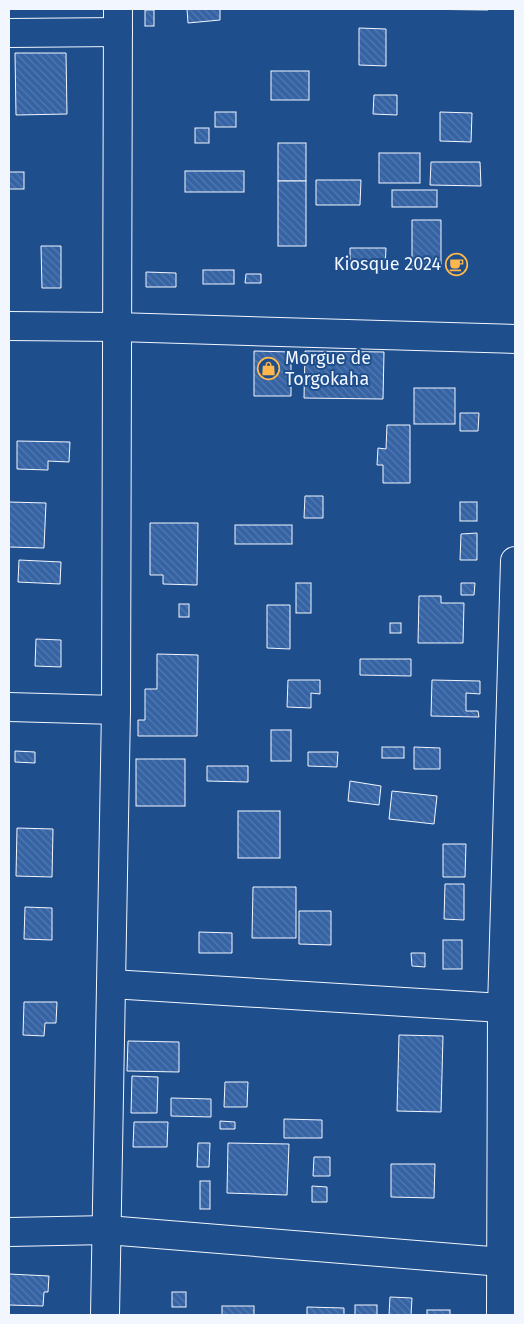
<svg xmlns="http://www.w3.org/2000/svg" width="524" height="1324" font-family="'Fira Sans',sans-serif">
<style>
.building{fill:url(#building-back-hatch);stroke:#f2f6ff}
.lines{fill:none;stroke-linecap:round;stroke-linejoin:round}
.minor-casing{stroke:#f2f6ff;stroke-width:30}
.minor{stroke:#1f4e8c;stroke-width:28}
.labels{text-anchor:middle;stroke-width:4;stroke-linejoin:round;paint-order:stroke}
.poi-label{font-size:18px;fill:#f2f6ff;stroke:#1f4e8c;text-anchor:end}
</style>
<defs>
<pattern id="building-back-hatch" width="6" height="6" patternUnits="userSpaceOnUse" patternTransform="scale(1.25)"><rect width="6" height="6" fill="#3563a3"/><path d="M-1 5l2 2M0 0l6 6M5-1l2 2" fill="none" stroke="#537ab1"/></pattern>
</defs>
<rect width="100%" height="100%" fill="#1f4e8c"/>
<!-- building -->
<g class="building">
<path d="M187,9H220V20L188,23Z"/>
<path d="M404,9H488V10Z"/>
<rect x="145" y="10" width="9" height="16"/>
<path d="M359,28L386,29V66L359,65Z"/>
<path d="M15,53H66L67,114L16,115Z"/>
<rect x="271" y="71" width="38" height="29"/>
<path d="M374,95H397V115L373,114Z"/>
<rect x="215" y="112" width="21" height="15"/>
<path d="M440,112L472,113L471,142L440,141Z"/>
<rect x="195" y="128" width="14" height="15"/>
<rect x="278" y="143" width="28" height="38"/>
<rect x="379" y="153" width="41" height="30"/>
<path d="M431,162H480L481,186L430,185Z"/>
<rect x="185" y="171" width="59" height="21"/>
<rect x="9" y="172" width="15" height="17"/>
<path d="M316,180H361L360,205H316Z"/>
<rect x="278" y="181" width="28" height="65"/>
<rect x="392" y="190" width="45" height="17"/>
<path d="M412,220H441V267L412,266Z"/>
<path d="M41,246H61V288H42Z"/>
<path d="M350,248H386L385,269H350Z"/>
<rect x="203" y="270" width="31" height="14"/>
<path d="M146,272L176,273V287H146Z"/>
<path d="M246,274H261V283H245Z"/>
<path d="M254,351L291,352V396H254Z"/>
<path d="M305,351L384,352L383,399L304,398Z"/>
<rect x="414" y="388" width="41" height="36"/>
<path d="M460,413H479L478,431H460Z"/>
<path d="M387,425H410V483H383V465H377L378,448L386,449Z"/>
<path d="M17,441L70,442L69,462L48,461V470L17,469Z"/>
<path d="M305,496H323V518H304Z"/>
<path d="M9,502L46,503L44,548L9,547Z"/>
<rect x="460" y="502" width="17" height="19"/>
<path d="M150,523H198L197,585L163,584V575H150Z"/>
<rect x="235" y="525" width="57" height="19"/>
<path d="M477,533V560H460L461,534Z"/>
<path d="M19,560L61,562L60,584L18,582Z"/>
<rect x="296" y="583" width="15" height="30"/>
<path d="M461,583H475L474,595H461Z"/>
<path d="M419,596H441V603H464L463,643H418Z"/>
<rect x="179" y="604" width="10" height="13"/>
<path d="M267,605H290V649L267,648Z"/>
<rect x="390" y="623" width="11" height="10"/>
<path d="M36,639L61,640V667L35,666Z"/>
<path d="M157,654L198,655L197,736H138V720H145V689H157Z"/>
<path d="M360,659H411V676L360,675Z"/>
<path d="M288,680H320V694L311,693V708L287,707Z"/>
<path d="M432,680L480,681V694L466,693V711H478L479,717L431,716Z"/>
<rect x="271" y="730" width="20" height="31"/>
<rect x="382" y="747" width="22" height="11"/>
<path d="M414,747L440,748V769H414Z"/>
<path d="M15,751L35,752V763L15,762Z"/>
<path d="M308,752H338L337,767L308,766Z"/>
<rect x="136" y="759" width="49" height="47"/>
<path d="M207,766H248V782L207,781Z"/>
<path d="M350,781L381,786L379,805L348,801Z"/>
<path d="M392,791L437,796L434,824L389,819Z"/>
<rect x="238" y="811" width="42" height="47"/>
<path d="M17,828L53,829L52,877L16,876Z"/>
<path d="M443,844H466L465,877H443Z"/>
<path d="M445,884H464V920L444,919Z"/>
<path d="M253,887H296V938H252Z"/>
<path d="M25,907L52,908V940L24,939Z"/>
<path d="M299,911H331V945L299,944Z"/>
<path d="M199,932L232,933V953H199Z"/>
<rect x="443" y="940" width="19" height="29"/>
<path d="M411,953H425V967L412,966Z"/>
<path d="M24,1002H57L56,1023H45L44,1036L23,1035Z"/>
<path d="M399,1035L443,1036L441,1112L397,1111Z"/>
<path d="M128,1041L179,1042V1072L127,1071Z"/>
<path d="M132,1076L158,1077L157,1113H131Z"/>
<path d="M225,1082H248L247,1107H224Z"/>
<path d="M171,1098L211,1099V1117L171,1116Z"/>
<path d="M284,1119L322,1120V1138H284Z"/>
<path d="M220,1121L235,1122V1129H220Z"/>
<path d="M134,1122H168L167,1147H133Z"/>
<path d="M198,1143H210L209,1167H197Z"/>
<path d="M228,1143L289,1144L287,1195L227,1193Z"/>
<path d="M314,1157H330V1176H313Z"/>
<path d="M391,1164H435L434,1198L391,1197Z"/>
<rect x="200" y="1181" width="10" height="28"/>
<path d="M312,1186L327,1187V1202H312Z"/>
<path d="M9,1274L49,1276L48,1292H44L43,1306L9,1305Z"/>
<rect x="172" y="1292" width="14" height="15"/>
<path d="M390,1297L412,1298L411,1315H389Z"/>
<rect x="355" y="1305" width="22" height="10"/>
<rect x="222" y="1306" width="32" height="9"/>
<path d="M307,1307L344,1308V1315H307Z"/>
<rect x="427" y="1310" width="23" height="5"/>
</g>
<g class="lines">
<defs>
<g id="minor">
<path d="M9,33L118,32"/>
<path d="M9,326L117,327L515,339"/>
<path d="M9,707L116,710"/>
<path d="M111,984L502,1008"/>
<path d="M9,1232L107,1230L515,1263"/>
<path d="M105,1315L116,710L118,9"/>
<path d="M501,1315L502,1008L515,561"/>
</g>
</defs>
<!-- minor casing -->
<use href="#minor" class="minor-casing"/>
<!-- minor -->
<use href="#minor" class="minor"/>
</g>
<!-- icons -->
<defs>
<symbol id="cafe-ring" viewBox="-11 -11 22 22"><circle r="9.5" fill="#1f4e8c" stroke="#ffb74d" stroke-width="1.5"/><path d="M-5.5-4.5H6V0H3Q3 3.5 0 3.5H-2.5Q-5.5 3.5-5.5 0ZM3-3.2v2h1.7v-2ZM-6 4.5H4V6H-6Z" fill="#ffb74d"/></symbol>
<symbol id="shop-ring" viewBox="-11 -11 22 22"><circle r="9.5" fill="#1f4e8c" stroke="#ffb74d" stroke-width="1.5"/><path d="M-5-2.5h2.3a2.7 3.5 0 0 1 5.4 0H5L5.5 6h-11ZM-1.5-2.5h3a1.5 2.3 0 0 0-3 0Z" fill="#ffb74d"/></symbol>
</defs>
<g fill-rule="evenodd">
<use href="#cafe-ring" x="444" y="252" width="25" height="25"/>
<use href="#shop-ring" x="256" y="356" width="25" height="25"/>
</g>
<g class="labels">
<!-- poi labels -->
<g class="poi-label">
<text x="441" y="270">Kiosque 2024</text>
<text x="285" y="364" text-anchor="start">Morgue de<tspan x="285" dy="21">Torgokaha</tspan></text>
</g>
</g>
<!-- border -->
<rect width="524" height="1324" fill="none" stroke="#f2f6ff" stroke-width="20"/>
</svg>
